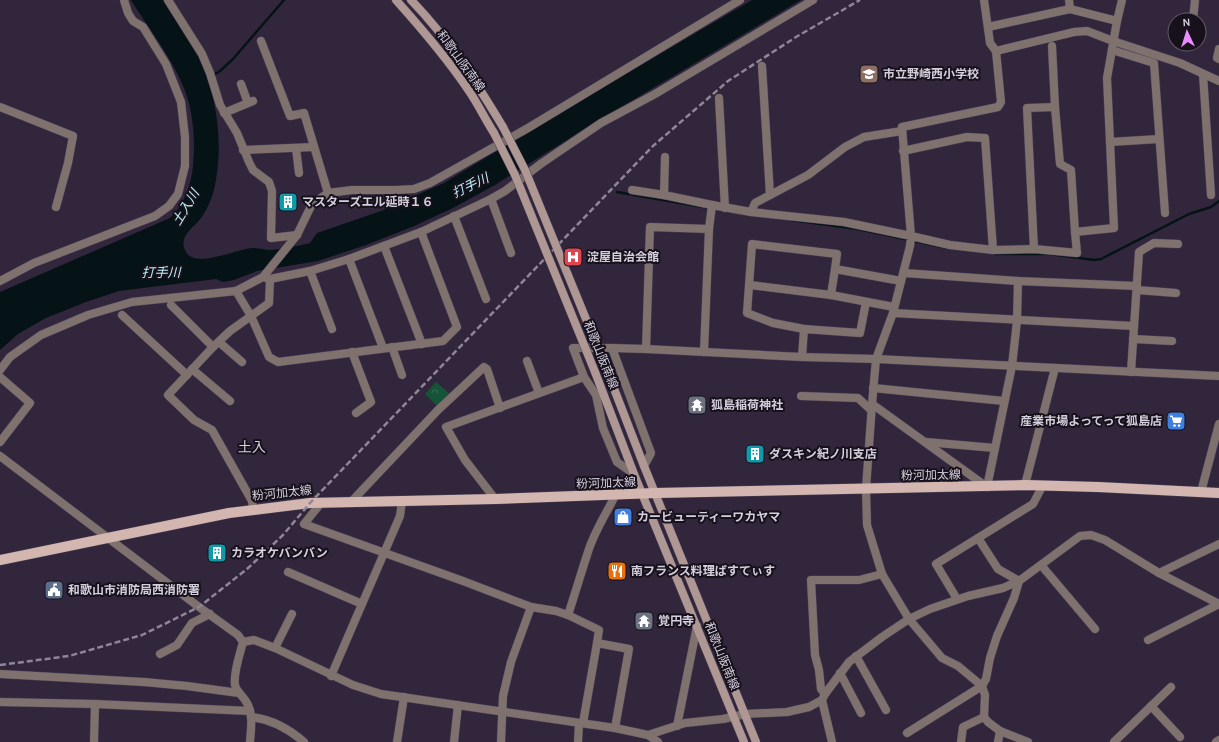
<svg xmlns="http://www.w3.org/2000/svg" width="1219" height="742" font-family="Karla,'Noto Sans JP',sans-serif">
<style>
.park{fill:url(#park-crowns)}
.water{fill:#051316}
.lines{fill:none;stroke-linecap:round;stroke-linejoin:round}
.stream{stroke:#051316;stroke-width:2.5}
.minor-casing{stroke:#4b4156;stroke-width:9}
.tertiary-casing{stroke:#4b4156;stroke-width:9}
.secondary-casing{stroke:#4b4156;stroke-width:9}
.primary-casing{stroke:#4b4156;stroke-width:11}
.minor{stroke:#7f716e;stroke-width:8}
.tertiary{stroke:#7f716e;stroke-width:8}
.secondary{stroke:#af9894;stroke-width:8}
.primary{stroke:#d4b6b1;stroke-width:10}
.rail{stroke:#8f8698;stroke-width:2.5;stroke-dasharray:6 3;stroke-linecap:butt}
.secondary-bridge-casing{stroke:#4b4156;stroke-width:9;stroke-linecap:butt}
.secondary-bridge{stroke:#af9894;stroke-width:8}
.labels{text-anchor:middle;stroke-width:4;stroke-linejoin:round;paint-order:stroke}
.street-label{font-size:12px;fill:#d5cedd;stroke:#16111b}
.poi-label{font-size:12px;font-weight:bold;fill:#d5cedd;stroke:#16111b;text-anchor:start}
.water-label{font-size:13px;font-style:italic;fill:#b9eef7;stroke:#16111b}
.quarter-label{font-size:14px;fill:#d5cedd;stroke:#16111b}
</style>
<defs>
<pattern id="park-crowns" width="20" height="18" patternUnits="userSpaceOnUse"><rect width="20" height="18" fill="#165438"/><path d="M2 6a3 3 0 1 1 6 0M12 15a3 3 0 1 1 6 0" fill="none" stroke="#376b54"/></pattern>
</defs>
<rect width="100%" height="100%" fill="#31263c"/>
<!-- park -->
<path class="park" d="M436,382L450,394L438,407L425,394Z"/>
<!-- water -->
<path class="water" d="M131,0H163C171,12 180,23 187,35C215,81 226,137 214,190C212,197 208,208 203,215C197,226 178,235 185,250C193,271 238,248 253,248C259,248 265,250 271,250C284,249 297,246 310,243L317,233L381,211L444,183L561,112L752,0H801L586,128L495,185L453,208L412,227L366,245L318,261L257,271L234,280L223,282L216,279L119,291L86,302L46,318L18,334L0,350V292L170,218C184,205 191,186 193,166C195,145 194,124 189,103C180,68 150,31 131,0Z"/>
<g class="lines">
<!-- stream -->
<g class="stream">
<path d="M212,76L220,71L233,59L284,0"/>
<path d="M617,192L709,208"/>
<path d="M791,220L858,229L947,248"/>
<path d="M994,254H1050L1094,260L1101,259L1189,214L1211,207L1219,201"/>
</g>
<defs>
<g id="minor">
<path d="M168,0L202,54L210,73L220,105L237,133L249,162L253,170L269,182L272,191L271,238L297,235"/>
<path d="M984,0L990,43L996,51"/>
<path d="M1069,0L1070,9"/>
<path d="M1193,20L1195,0"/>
<path d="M1117,21L1107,78L1110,142L1159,139"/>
<path d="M988,27L1070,9L1117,21L1122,0"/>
<path d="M261,41L290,116L304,113L328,193"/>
<path d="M1219,49L1217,58L1219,59"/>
<path d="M1112,50L1154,63L1165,213"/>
<path d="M762,66L770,195"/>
<path d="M1203,74L1211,195"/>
<path d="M241,84L248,103"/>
<path d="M719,98L725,208"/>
<path d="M0,107L73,136L68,163L56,207"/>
<path d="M1055,107L1060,164L1071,170L1075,232L1114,228L1110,142"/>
<path d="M224,113L253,101"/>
<path d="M296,148L299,173"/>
<path d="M243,150L314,147"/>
<path d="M903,151L967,137L985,138L993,250L950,245L911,236L902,127L998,107L1001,102L996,51L1074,32L1087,31L1113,41L1180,63L1219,81"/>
<path d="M632,190L664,195L712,205"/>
<path d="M664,195L665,157"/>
<path d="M491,199L511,253"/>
<path d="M751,212L844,222L911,236L910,246L893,313L876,359L872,404L866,489L867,525L882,574L909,619L942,658L958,666L982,686L985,695L984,717L988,722L1000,731L1028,742"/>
<path d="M454,216L486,299"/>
<path d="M709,229L712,205L751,212L755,203L808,175L845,147L864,137L902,131"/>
<path d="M384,246L422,344"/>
<path d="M1034,249L1027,108L1055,107L1052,46"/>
<path d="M993,250L1034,249L1077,253L1075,232"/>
<path d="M349,259L383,348"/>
<path d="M835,269L831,295L894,307"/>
<path d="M310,271L332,329"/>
<path d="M904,273L1018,281L1137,286"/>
<path d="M266,278L270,279L269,303L251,316L269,357L278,362L443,341L457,327L421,232"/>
<path d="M270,279L310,271L349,259L421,232L491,199L505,191L542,163L601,123L655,94L813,0"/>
<path d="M0,281L34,263L155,216L169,206L178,194L185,166V137L181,102L166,64L143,27L133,21L128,13L124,0"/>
<path d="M750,285L831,295"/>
<path d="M1137,290L1176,293"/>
<path d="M236,291L251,316L230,331L213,347L168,395L194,420L212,430L252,501L253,509"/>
<path d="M171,305L213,347"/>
<path d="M893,313L1134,326"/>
<path d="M122,315L187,375"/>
<path d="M804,329L773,323L747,313L752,244L837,254L835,269L901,281"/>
<path d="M1133,339L1172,341"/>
<path d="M219,342L242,362"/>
<path d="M392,347L402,375"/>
<path d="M612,348L646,349L802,357L876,359L1219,376"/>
<path d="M646,349L650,227L709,229L704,352"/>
<path d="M352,352L371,402L356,413"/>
<path d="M802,357L804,329L860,333L866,302"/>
<path d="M527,361L539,393"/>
<path d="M192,369L230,401"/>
<path d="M1131,372L1139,252L1154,243L1178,244"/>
<path d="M0,377L30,403L0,442"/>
<path d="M873,388L1004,401"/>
<path d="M801,396L858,398L871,410"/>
<path d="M872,404L987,487L1012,366L1017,321L1018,281"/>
<path d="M926,442L995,448"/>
<path d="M634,474L617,462L603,428L596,395L584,377L573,348H612L651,453L644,466"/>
<path d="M1025,485L1055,368"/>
<path d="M1201,492L1219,424"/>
<path d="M495,499L465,460L446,427L584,377"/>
<path d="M351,502L438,410L484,367L487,369L500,408"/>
<path d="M321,503L304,524L463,581L531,607L556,611L568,615L599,630L597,643"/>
<path d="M1041,565L1095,629"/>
<path d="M288,572L362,604"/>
<path d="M1159,573L1219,604"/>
<path d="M957,599L936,564L1033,504L1043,485"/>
<path d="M568,615C575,594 581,573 588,552C594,532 606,514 615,496"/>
<path d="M1148,640L1219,604"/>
<path d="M243,642L254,640L275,648L353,685L381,694L615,728L648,735L658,742"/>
<path d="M275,648L292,614"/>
<path d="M160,654L177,645L192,623L210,614"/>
<path d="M856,656L886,710"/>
<path d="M840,673L861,713"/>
<path d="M0,674L144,682L187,686L239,693"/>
<path d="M331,676L400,516L402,501"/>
<path d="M825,694L821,689L819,670L815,655L811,580H859L882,574"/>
<path d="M822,700L832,742"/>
<path d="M0,702L95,704"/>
<path d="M1151,706L1180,737"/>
<path d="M251,717C271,719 289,729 304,742"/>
<path d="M583,723L597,643L629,649L615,728"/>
<path d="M677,726L697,626"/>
<path d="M907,733L982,686L986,679L990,658L997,636L1014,598L1019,581L998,569L978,538"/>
<path d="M648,735L685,723L723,719L745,714L787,712L809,707L822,700L825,694L849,662L882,637L909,619L930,609L968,596L1003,588L1019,581L1080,536L1091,535L1105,540L1159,573L1219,544"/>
<path d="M94,742L95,704L250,711"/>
<path d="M397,742L404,697"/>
<path d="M454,742L458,705"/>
<path d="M501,742L503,696L511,662L531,607"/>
<path d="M578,742L579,723"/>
<path d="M961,742L963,727L984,717"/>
<path d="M998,742L1000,731"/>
<path d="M1114,742L1171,687"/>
<path d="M1216,742L1219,740"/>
</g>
<g id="tertiary">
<path d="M0,370L10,357L41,335L88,315L132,302L236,291L263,277L297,235L312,204L328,193L352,190H397L414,189L430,183L528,128L740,0"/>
<path d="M0,456L199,607L238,635L243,642C240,654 233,673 235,685C236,691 242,695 245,700C254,712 251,728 250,742"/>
</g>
<g id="secondary">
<path d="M396,0C422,29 447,58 469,91C478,104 485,119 494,133"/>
<path d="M411,0C448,38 476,82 503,127"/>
<path d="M606,368L644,466L756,742"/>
<path d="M595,372L634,474L744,742"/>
</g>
<path id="primary" d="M0,560L229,513L310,503L495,499L656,493L1025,485L1098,487L1219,493"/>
</defs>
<!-- minor casing -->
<use href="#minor" class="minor-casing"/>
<!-- tertiary casing -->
<use href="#tertiary" class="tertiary-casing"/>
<!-- secondary casing -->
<use href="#secondary" class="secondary-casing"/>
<!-- primary casing -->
<use href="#primary" class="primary-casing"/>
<!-- minor -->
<use href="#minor" class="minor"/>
<!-- tertiary -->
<use href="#tertiary" class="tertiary"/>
<!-- secondary -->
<use href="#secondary" class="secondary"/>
<!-- primary -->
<use href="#primary" class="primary"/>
<!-- rail -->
<path class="rail" d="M0,665L69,656L142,635L199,607L247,569L283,535L310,503L653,146L728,81L796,37L860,0"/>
<defs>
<g id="secondary-bridge">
<path d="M503,127L525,170L606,368"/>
<path d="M494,133L515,175L595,372"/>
</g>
</defs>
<!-- secondary-bridge casing -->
<use href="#secondary-bridge" class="secondary-bridge-casing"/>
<!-- secondary-bridge -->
<use href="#secondary-bridge" class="secondary-bridge"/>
</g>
<!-- icons -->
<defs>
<symbol id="school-square" viewBox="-11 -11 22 22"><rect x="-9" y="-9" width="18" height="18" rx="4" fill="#8d6e63" stroke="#16111b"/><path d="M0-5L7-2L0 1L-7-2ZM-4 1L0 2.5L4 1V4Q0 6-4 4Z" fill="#fff"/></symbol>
<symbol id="building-square" viewBox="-11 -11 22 22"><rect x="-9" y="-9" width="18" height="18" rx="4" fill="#0f9aa8" stroke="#16111b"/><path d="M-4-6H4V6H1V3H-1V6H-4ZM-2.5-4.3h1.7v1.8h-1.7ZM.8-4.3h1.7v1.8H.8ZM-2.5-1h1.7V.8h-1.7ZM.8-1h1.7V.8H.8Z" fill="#fff"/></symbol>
<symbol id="hospital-square" viewBox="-11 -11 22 22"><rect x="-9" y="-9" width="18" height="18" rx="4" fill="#e0444e" stroke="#16111b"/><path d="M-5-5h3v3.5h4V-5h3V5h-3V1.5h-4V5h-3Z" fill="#fff"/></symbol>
<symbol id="temple-square" viewBox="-11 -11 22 22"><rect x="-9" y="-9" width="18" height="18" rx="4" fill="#6b7280" stroke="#16111b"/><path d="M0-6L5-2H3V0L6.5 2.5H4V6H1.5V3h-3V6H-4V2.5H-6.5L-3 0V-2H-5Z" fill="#fff"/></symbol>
<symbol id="supermarket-square" viewBox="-11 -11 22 22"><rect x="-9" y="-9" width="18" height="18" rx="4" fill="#3f7fe0" stroke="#16111b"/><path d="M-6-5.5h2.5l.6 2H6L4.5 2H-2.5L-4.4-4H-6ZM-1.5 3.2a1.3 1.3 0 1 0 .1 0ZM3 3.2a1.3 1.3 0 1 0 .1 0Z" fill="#fff"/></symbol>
<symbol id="shop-square" viewBox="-11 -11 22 22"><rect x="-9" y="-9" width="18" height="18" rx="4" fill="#3f7fe0" stroke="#16111b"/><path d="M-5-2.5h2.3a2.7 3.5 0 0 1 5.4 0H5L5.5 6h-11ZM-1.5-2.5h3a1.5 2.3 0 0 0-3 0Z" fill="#fff"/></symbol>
<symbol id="restaurant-square" viewBox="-11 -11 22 22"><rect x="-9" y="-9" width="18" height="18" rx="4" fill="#e8710a" stroke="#16111b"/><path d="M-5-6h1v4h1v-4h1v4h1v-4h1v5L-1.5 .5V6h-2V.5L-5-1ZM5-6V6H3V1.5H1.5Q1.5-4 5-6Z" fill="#fff"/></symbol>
<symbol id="civic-square" viewBox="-11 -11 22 22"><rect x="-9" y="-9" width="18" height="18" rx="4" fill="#5c6f8a" stroke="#16111b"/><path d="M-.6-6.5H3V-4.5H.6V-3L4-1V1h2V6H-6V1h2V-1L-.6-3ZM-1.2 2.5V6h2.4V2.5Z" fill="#fff"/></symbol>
</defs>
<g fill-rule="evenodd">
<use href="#school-square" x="858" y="63" width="22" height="22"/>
<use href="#building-square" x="277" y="191" width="22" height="22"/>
<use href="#hospital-square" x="562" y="246" width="22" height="22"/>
<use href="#temple-square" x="686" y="394" width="22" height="22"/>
<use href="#supermarket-square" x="1165" y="410" width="22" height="22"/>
<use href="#building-square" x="744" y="443" width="22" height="22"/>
<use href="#shop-square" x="612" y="506" width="22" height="22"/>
<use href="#building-square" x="206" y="542" width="22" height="22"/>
<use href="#restaurant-square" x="606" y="560" width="22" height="22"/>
<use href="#civic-square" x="43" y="579" width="22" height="22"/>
<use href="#temple-square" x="633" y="610" width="22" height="22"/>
</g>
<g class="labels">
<!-- street labels -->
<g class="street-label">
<text transform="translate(461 61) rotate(54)" y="4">和歌山阪南線</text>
<text transform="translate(601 355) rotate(68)" y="4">和歌山阪南線</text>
<text transform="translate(931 475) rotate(-1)" y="4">粉河加太線</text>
<text transform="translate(606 483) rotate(-2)" y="4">粉河加太線</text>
<text transform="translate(282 493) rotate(-6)" y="4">粉河加太線</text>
<text transform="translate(722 656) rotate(68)" y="4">和歌山阪南線</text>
</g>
<!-- poi labels -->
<g class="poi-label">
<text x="883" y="78">市立野崎西小学校</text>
<text x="302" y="206">マスターズエル延時１６</text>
<text x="587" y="261">淀屋自治会館</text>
<text x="711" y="409">狐島稲荷神社</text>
<text x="1162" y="425" text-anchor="end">産業市場よってって狐島店</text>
<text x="769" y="458">ダスキン紀ノ川支店</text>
<text x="637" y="521">カービューティーワカヤマ</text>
<text x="231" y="557">カラオケバンバン</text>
<text x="631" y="575">南フランス料理ぱすてぃす</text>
<text x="68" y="594">和歌山市消防局西消防署</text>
<text x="658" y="625">覚円寺</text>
</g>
<!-- water labels -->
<g class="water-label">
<text transform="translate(470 185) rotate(-26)" y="5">打手川</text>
<text transform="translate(185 207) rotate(-59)" y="5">土入川</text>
<text x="161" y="277">打手川</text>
</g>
<!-- quarter labels -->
<g class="quarter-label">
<text x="252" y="452">土入</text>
</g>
</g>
<!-- north arrow -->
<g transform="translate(1187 32) rotate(356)"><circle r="19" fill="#16111b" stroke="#625d69"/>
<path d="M0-3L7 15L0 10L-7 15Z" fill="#e98dfe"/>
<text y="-6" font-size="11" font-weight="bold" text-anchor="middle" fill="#d5cedd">N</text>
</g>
</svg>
